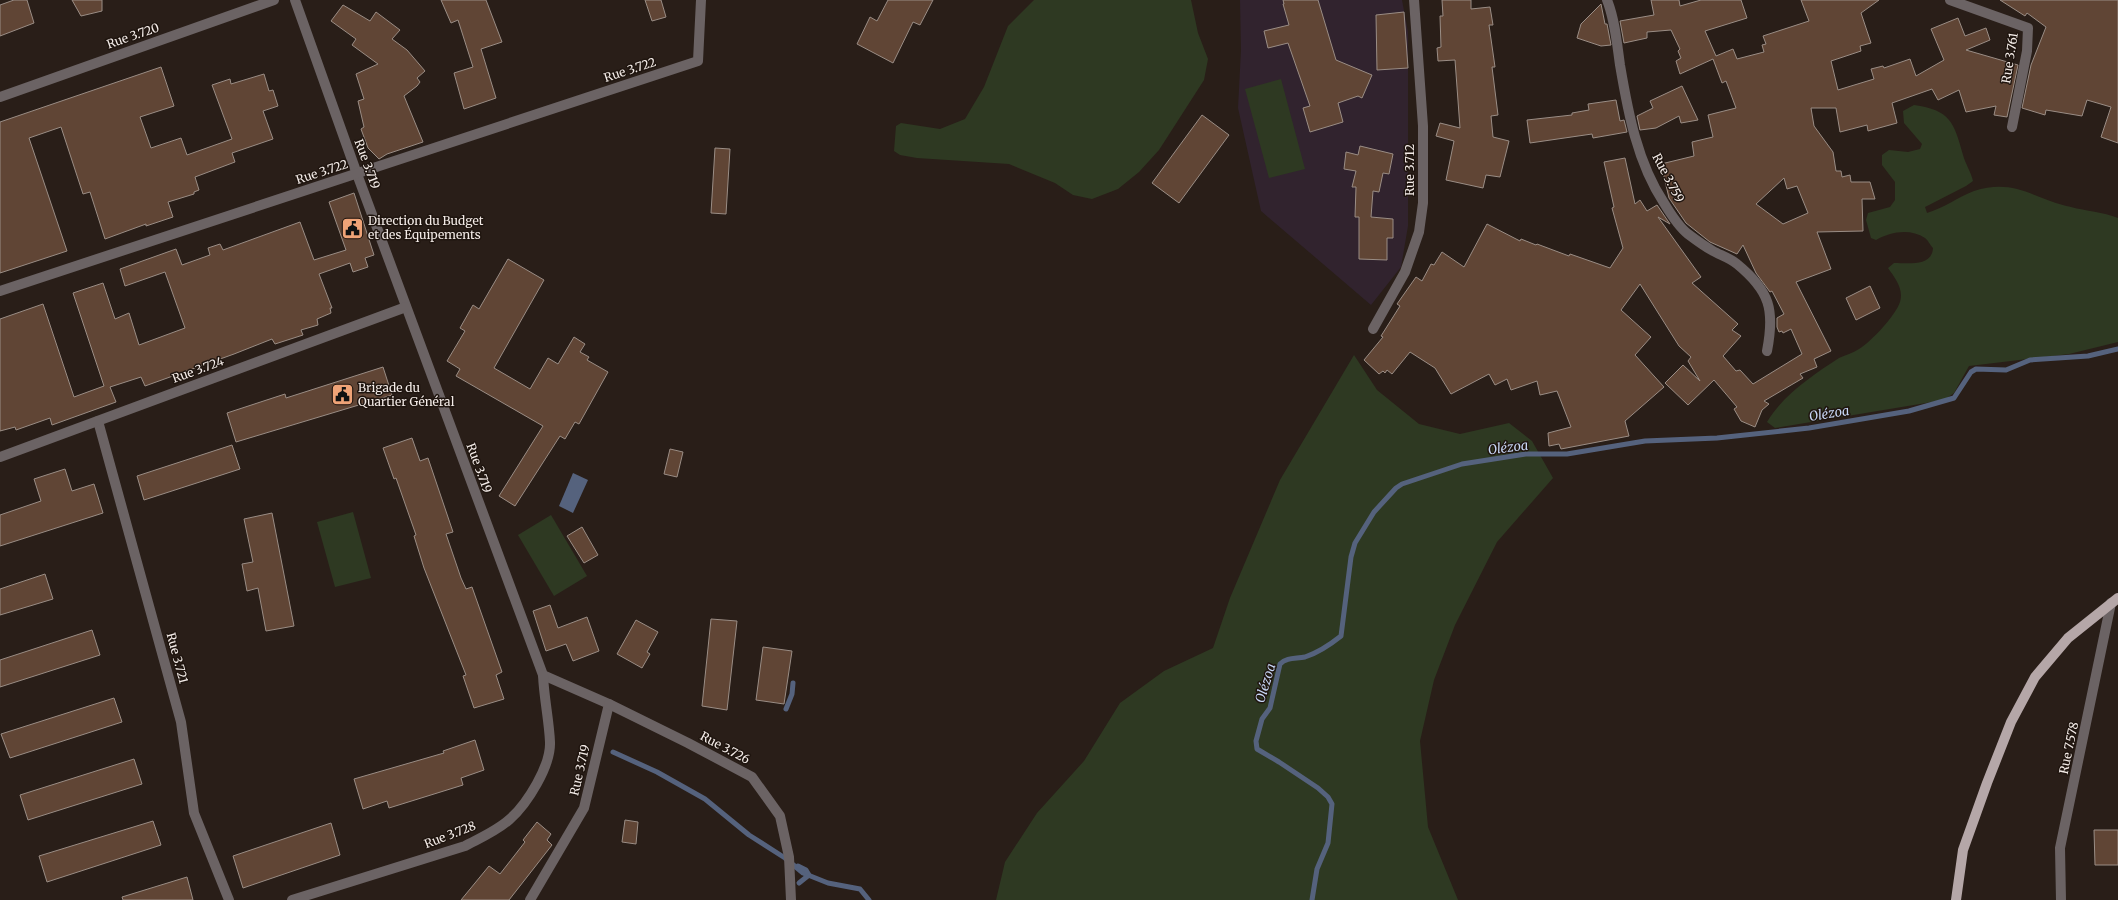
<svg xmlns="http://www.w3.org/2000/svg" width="2118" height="900" font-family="Merriweather,serif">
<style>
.education{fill:#31232e}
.green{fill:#2e3922}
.water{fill:#55627d}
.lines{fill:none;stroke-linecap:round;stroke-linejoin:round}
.stream{stroke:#55627d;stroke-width:5}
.building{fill:#604535;stroke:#9a8d85;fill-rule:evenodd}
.minor{stroke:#6b6364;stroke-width:10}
.major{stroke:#b5a7a8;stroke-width:10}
.labels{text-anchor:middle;stroke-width:3;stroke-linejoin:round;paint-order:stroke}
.street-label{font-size:12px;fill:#f4ece8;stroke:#1f150f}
.poi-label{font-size:12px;fill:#f4ece8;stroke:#1f150f;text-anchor:start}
.water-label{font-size:13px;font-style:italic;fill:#c8d7f6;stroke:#1f150f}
</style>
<rect width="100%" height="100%" fill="#291e18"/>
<!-- education -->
<path class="education" d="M1240,0H1402L1408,32V226L1401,267L1371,305L1261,211L1238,108L1241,50Z"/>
<!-- green -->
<g class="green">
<path d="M1034,0H1191L1198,33L1208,59L1204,80L1159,150L1139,172L1118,189L1092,199L1073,195L1055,183L1009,164L917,158L900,155L894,151L896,126L901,123L940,129L965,119L984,87L1008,26Z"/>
<path d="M1281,79L1305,169L1269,178L1245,89Z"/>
<path d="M1914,105C1950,110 1954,122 1963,155C1965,163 1971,172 1973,181L1966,186L1929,205L1925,207L1927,213C1944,208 1958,197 1974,191C2015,178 2034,199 2071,207C2086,211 2103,212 2118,218V342L2069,354L1969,366L1954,393L1944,400L1775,428L1767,422C1783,395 1813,375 1839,358C1845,355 1853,353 1859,349C1871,342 1896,315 1900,302C1904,289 1895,278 1888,268L1894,263C1908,263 1932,267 1933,248C1930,245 1928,240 1925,238C1910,228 1890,232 1876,240L1871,238L1866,220L1868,213L1890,207L1895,200V182L1882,165V155L1889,150L1908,152L1920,149L1922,144L1904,123L1903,111Z"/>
<path d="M1354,355L1377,390L1419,424L1460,434L1509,423L1532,441L1553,478L1497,542L1455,625L1434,680L1420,741L1428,827L1458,900H996L1005,862L1037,813L1084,761L1120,703L1164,671L1213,648L1230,598L1280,480Z"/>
<path d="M353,512L371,578L335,587L317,522Z"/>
<path d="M551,515L587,576L554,596L518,535Z"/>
</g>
<!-- water -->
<path class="water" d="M573,473L588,480L573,513L559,506Z"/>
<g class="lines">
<!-- stream -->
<g class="stream">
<path d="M786,709L792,694L793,683"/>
<path d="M613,752L657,772L705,799L749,835L785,858L803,873L828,883L860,889L869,900"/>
<path d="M798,866L806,870L809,875L799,883"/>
<path d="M1312,900L1317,869L1328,843L1332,804L1328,797L1318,788L1279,762L1257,749L1256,741L1262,719L1270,708L1280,664C1287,657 1296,659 1305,657C1317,653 1331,644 1341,636L1351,557L1355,543L1374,512L1396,488L1402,484L1462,464L1526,454H1567L1645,441L1717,438L1809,428L1909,411L1954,398L1971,372L1976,369L2006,370L2030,360L2088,356L2118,349"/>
</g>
</g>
<!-- building -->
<g class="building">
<path d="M14,0H27L34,23L0,36V5Z"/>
<path d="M72,0H102V11L81,16Z"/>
<path d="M441,0H486L502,42L481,49L496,98L464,109L454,73L473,67L458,20L451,23Z"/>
<path d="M645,0H661L666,17L652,21Z"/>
<path d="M888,0H933L920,25L913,22L893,63L857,44L870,17L877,21Z"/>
<path d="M1283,0H1318L1336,60L1372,75L1362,98L1358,96L1338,103L1343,122L1310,132L1303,108L1310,106L1288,43L1268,48L1264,31L1289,25L1283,4H1284Z"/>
<path d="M1442,0H1471V9L1490,7L1493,25H1489L1495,67H1492L1498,115L1491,116L1493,137L1509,141L1500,177L1486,175L1483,188L1446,180L1454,141L1436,136L1440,123L1460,128L1455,60L1438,61L1437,48L1441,47L1440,16H1443Z"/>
<path d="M1651,0H1679L1680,6L1701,0H1741L1747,18L1705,31L1716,56L1733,49L1737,59L1764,52L1762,45L1766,44L1763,36L1809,21L1801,0H1879L1861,13L1871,43L1860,46L1861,51L1831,61L1838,90L1874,79L1871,69L1883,66L1884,68L1910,59L1916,76L1944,60L1931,29L1958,18L1965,36L1986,28L1990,40L1966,50L2018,65L2007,117L1994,115L1996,106L1966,112L1959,90L1938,100L1932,89L1892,103L1897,123L1868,131L1867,125L1840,132L1836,108H1811L1814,126L1833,152L1836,171H1841L1842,177L1850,175L1851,182H1870L1875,199H1862L1863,231L1817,232L1831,269L1796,282L1831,351L1814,359L1817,367L1800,374L1803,378L1764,401L1769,404L1762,410L1755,427L1741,421L1734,409L1737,407L1714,380L1688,405L1665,383L1683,365L1700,381L1688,361L1691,357L1679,346L1640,284L1621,310L1651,337L1635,355L1664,387L1625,421L1629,436L1561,449L1559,444L1549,446L1548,433L1571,427L1557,391L1540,395L1537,381L1511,390L1507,379L1495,385L1489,374L1451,394L1435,368L1410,352L1392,374L1387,370L1385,373L1383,371L1379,374L1364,360L1383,337L1381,336L1400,306L1397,304L1416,277L1422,281L1431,264L1434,265L1442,252L1464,267L1487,224L1520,241L1521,239L1536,245L1537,244L1569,256L1570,254L1610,268L1623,248L1612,208L1614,207L1604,162L1625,158L1635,204L1640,200L1647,211L1657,205L1670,224L1658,217L1701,277L1692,283L1738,324L1732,330L1741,336L1723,356L1736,371L1740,370L1753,384L1802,354L1791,329L1783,333L1782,331L1779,332L1777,327V318L1784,314L1772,291L1770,292L1756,273L1743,245L1737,254L1710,242L1686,223L1669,198L1661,164L1694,156L1692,142L1713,137L1708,115L1736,108L1726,81L1722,83L1713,59L1680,74L1676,61L1681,58L1678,51L1680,49L1671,30L1647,32V38L1624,43L1620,21L1654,15ZM1784,178L1787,189L1797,186L1808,213L1783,224L1756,204Z"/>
<path d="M2000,0H2118V143L2101,137L2111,107L2087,100L2082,116L2046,110L2045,115L2022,108L2031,65L2046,27L2027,13L2025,16Z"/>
<path d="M1601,4L1605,24H1607L1611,45L1601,46L1577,38L1581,24Z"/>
<path d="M343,5L370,21L376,12L400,30L392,39L407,50L425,71L417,78L420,82L417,86L404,96L423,142L387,154L379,159L368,148L361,129L364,127L358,101L364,99L356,74L378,64L352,45L356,39L331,21Z"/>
<path d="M1404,12L1408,68L1377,70L1376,15Z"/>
<path d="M161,67L174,106L140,117L151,148L181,138L187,155L232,139L212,85L230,79L231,84L264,74L269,91L273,90L278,106L263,111L273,139L232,153L235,162L195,177L199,190L194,192V194L168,202L173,217L146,226V224L105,239L90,192L83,194L61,127L29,138L67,251L0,273V122Z"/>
<path d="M1682,86L1698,120L1681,123L1679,116L1656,128L1640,130L1637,116L1653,108L1650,101Z"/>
<path d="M1616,100L1620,121L1624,120L1627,132L1593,138L1592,134L1530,143L1527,120L1572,115V113L1589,110L1588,104Z"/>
<path d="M1202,115L1229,135L1179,203L1152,183Z"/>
<path d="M1360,146L1393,154L1389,174L1383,173L1379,192L1373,191L1371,217L1393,219V238H1387V260L1359,259V217H1355L1356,187H1352L1356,171L1344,169L1346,152L1358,155Z"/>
<path d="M715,148L730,149L726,214L711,213Z"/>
<path d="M354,193L374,255L365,258L368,267L353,272L350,263L319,274L332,308H330L331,313L317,319L318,325L301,330L303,335L275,344L272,339L234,354L145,386L141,377L110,387L116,402L52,425L50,418L16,430L15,427L0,431V319L43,304L74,397L104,386L73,293L103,283L115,319L129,313L139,345L185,328L165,272L125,286L120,269L176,249L182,265L210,255L208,248L220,244L223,250L300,222L314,260L346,250L329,202Z"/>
<path d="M508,259L544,280L494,368L530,389L548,358L558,364L574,337L585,344L580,352L589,357L587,360L608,372L579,424L575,422L565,439L560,436L515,506L499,496L543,426L456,376L460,369L447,361L465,331L460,328L473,305L479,309Z"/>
<path d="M1870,286L1880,308L1856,320L1846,298Z"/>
<path d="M383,367L392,395L236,442L227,413L285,394L286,398Z"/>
<path d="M412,438L420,461L428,458L453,532L446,534L461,578L466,589L472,587L502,672L496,675L504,699L474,708L463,676L466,675L424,568L414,536L416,535L396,478L394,479L383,448Z"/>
<path d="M232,445L240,469L144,500L137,476Z"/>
<path d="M670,449L683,452L677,477L664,474Z"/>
<path d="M65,469L72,491L94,484L103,513L0,546V515L41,501L34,479Z"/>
<path d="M272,513L294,626L266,631L258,588L247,591L242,564L253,562L244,519Z"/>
<path d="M582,527L598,555L584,563L567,536Z"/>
<path d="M45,574L53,599L0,615V589Z"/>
<path d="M550,605L558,628L587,617L599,651L573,661L566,644L546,651L533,611Z"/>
<path d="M711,619L737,621L727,710L702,706Z"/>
<path d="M636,620L658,632L647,652L650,654L642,668L617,654Z"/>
<path d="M92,630L100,655L0,687V660Z"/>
<path d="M763,647L792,651L784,704L756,700Z"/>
<path d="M114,698L122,722L10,758L1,734Z"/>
<path d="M475,740L484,770L461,778L463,785L389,808L387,801L363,809L354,779L444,753L443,751Z"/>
<path d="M134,759L142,784L28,820L20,795Z"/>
<path d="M625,820L638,822L636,844L622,842Z"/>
<path d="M153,821L161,845L47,882L39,856Z"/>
<path d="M537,822L551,834L547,840L552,845L509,900H461L489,866L500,874L525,842L523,840Z"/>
<path d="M331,823L340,855L243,888L233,856Z"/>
<path d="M2094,830H2118V865H2095Z"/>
<path d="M187,877L193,900H123L122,897Z"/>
</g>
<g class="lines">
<!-- minor -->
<g class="minor">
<path d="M295,0L357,174L543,675L609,704L584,808L530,900"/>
<path d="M1607,0C1615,20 1617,44 1620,65C1628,112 1637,162 1664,203C1670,213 1679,227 1688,234C1696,240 1704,246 1713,251C1720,255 1730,258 1737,264C1770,291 1775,310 1767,351"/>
<path d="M1950,0L2028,28L2027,51L2012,127"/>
<path d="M0,97L274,0"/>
<path d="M0,291L698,61L701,0"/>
<path d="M1373,329L1405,272L1419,232L1423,203V126L1414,0"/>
<path d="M98,421L181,722L194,813L229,900"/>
<path d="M0,457L406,307"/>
<path d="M609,704L688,743L752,777L780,816L789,857L791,900"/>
<path d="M292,900L465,846C480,838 497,831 510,819C527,804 551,766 550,742C549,720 544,698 543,675"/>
<path d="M2061,900L2060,848L2111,603"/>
</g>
<!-- major -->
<path class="major" d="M1956,900L1963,850L1987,783L2011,722L2035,677L2068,638L2118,598"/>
</g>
<!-- icons -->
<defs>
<symbol id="civic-square" viewBox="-11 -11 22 22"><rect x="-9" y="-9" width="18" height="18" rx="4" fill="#efa377" stroke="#1f150f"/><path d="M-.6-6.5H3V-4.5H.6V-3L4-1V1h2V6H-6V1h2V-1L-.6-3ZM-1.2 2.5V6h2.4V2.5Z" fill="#111"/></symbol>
</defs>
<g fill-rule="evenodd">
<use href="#civic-square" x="340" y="216" width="25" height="25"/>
<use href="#civic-square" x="330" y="382" width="25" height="25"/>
</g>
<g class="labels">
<!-- street labels -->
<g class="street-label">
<text transform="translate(133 36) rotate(-19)" y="4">Rue 3.720</text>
<text transform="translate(2010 58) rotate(-81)" y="4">Rue 3.761</text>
<text transform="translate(630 70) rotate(-18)" y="4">Rue 3.722</text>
<text transform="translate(367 164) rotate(70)" y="4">Rue 3.719</text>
<text transform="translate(1410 170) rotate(-90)" y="4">Rue 3.712</text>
<text transform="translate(322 172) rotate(-18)" y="4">Rue 3.722</text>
<text transform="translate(1668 178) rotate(62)" y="4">Rue 3.759</text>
<text transform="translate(198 370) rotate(-20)" y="4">Rue 3.724</text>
<text transform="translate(479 468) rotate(70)" y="4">Rue 3.719</text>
<text transform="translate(177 658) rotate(75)" y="4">Rue 3.721</text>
<text transform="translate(725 748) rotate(28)" y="4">Rue 3.726</text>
<text transform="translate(2069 748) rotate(-78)" y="4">Rue 7.578</text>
<text transform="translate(580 770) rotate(-77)" y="4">Rue 3.719</text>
<text transform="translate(450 835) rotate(-21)" y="4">Rue 3.728</text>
</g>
<!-- poi labels -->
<g class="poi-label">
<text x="368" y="225">Direction du Budget<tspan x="368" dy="14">et des Équipements</tspan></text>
<text x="358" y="392">Brigade du<tspan x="358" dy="14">Quartier Général</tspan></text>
</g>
<!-- water labels -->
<g class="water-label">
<text transform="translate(1829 413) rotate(-9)" y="5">Olézoa</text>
<text transform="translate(1508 447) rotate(-7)" y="5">Olézoa</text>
<text transform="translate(1265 683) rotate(-73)" y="5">Olézoa</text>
</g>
</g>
</svg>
